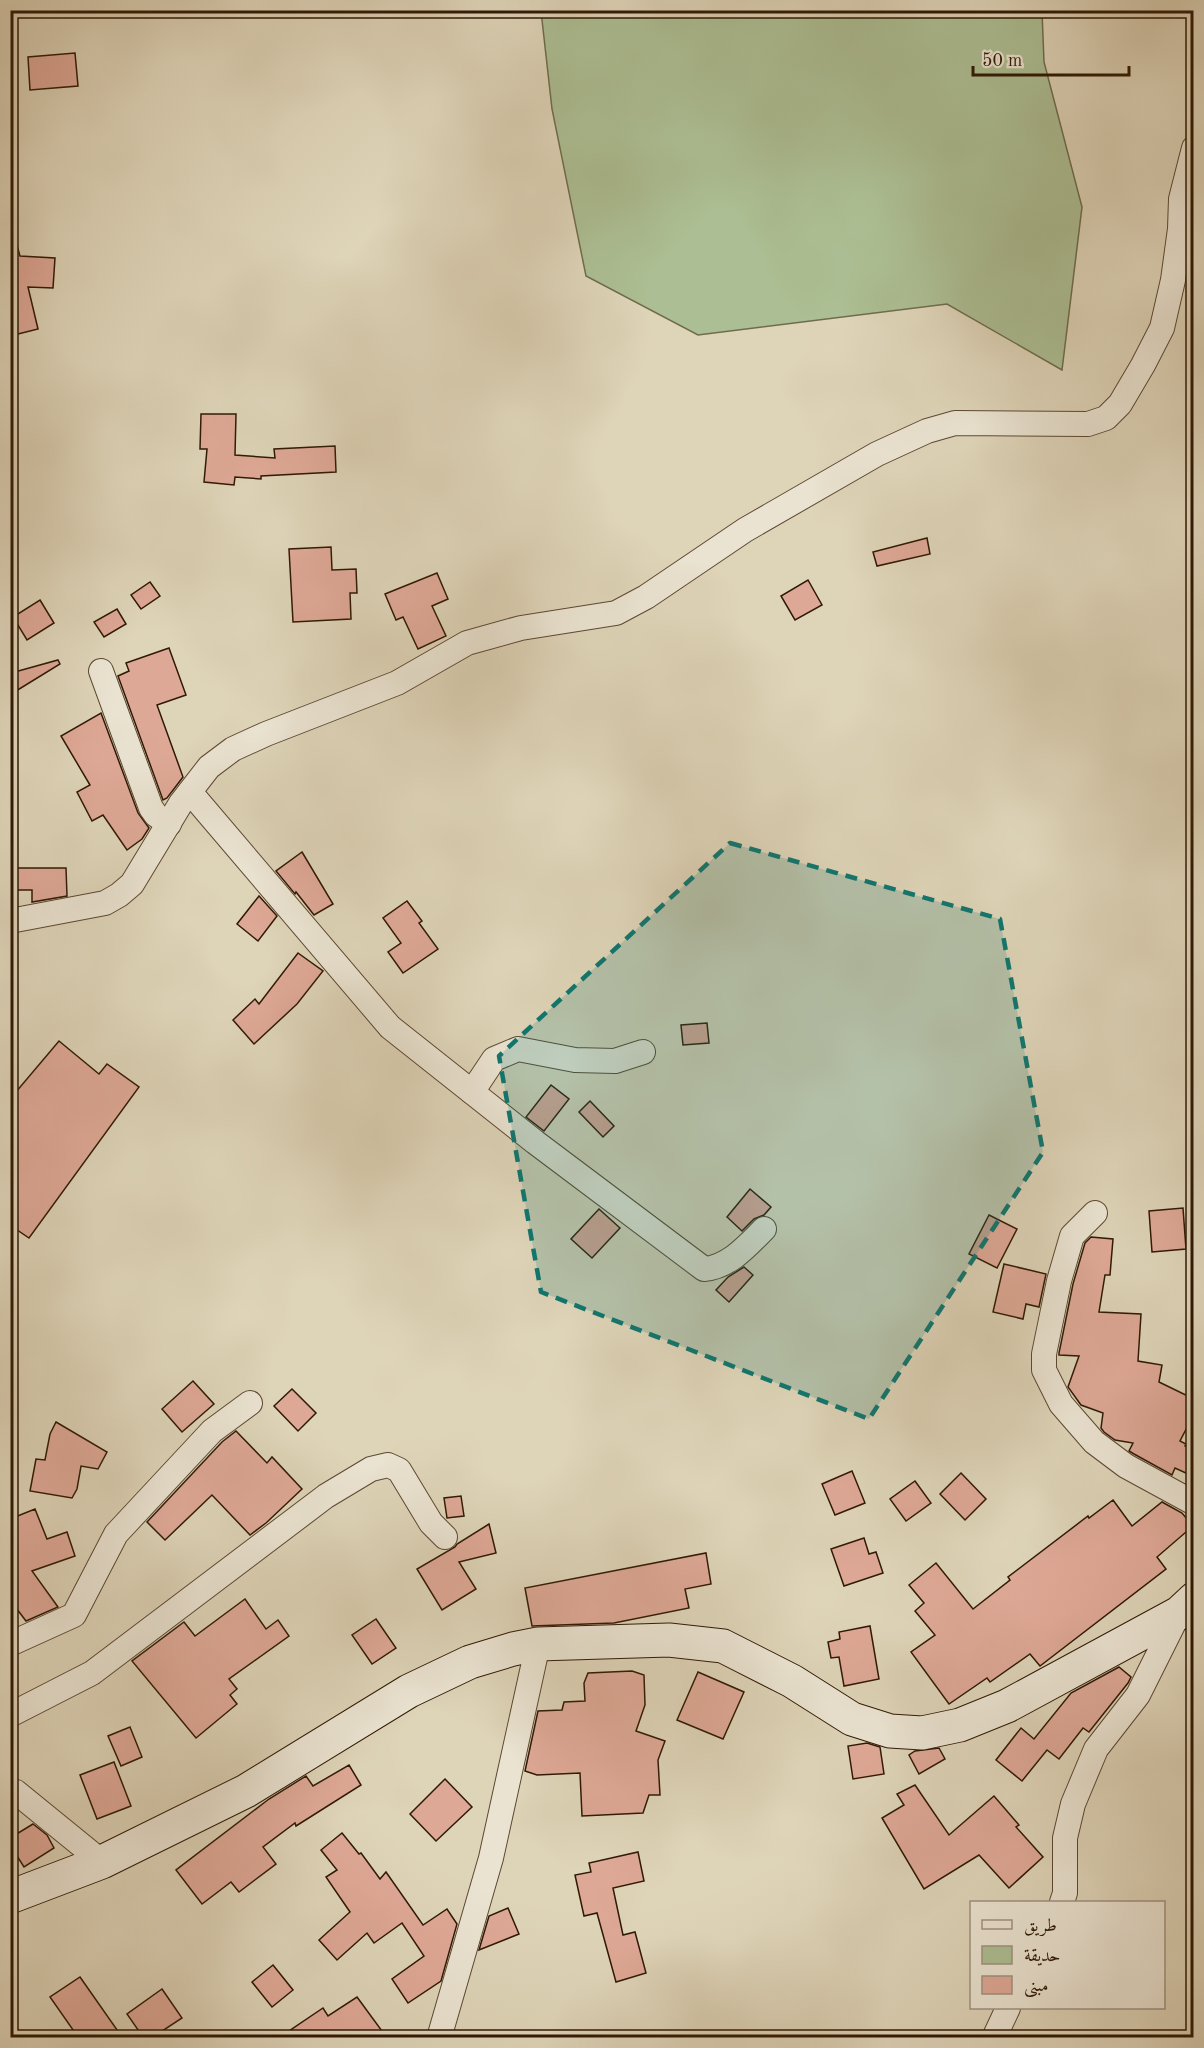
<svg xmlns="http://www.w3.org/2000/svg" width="1204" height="2048" font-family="'Old Standard TT',Amiri,serif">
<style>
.green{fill:#acbe93;stroke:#6e6c4c;stroke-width:1.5}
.building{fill:#dea896;stroke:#301905;stroke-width:1.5}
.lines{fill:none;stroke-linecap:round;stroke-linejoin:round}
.minor-casing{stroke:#5c4832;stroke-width:26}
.secondary-casing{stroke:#301905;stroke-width:35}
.minor{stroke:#eae3d1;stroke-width:24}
.secondary{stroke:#eae3d1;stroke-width:33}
.marked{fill:#0f766e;fill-opacity:0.2;stroke:#0f766e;stroke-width:4.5;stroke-dasharray:12 8;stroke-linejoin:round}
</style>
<rect width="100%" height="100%" fill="#ded4b8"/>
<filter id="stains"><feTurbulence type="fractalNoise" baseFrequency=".00333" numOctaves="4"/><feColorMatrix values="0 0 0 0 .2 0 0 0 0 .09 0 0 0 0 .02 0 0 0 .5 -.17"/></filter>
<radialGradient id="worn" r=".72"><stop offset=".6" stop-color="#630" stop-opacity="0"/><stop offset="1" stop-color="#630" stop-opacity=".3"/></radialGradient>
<!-- green -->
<path class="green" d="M541,11H1042L1044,62L1082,207L1062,370L947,304L698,335L586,276L552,109Z"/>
<!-- building -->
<g class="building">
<path d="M75,53L78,86L30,90L28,57Z"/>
<path d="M16,242L20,256L55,258L53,288L28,287L38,329L10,336V243Z"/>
<path d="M201,414H236L235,455L275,458L274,449L335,446L336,472L261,476V479L235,477L234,485L204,482L207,449H200Z"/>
<path d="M927,538L930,554L877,566L873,552Z"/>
<path d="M331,547L332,570L356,569L357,593H350L351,619L293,622L289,549Z"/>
<path d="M437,573L448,599L432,606L446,636L418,649L403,617L396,620L385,594Z"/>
<path d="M808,580L822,605L795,620L781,596Z"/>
<path d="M150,582L160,596L141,609L131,595Z"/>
<path d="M40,600L54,623L27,640L13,617Z"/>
<path d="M117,609L126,624L104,637L94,622Z"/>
<path d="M169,648L186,695L157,705L183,777L167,798L163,800L118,676L129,671L126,663Z"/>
<path d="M58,660L60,664L16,691L11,673Z"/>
<path d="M101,713L138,813L149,828L142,839L127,850L103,815L92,821L77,792L90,785L61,736Z"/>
<path d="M302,852L333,904L314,915L296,892L295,894L276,871Z"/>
<path d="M10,868H66L67,896L32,902V890H10Z"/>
<path d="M259,896L277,916L258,941L237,924Z"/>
<path d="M407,901L422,921L419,923L438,949L403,973L388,952L401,943L383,918Z"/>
<path d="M298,953L323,971L297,1004L254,1044L233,1020L255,999L259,1004Z"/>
<path d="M707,1023L709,1043L683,1045L681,1025Z"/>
<path d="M59,1041L99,1074L107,1064L139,1087L29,1238L10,1225V1099Z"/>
<path d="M551,1085L569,1099L544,1131L526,1117Z"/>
<path d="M590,1101L614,1126L603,1137L579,1112Z"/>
<path d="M750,1189L771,1207L764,1215L754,1219L742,1231L727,1217Z"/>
<path d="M1183,1208L1186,1249L1152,1252L1149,1211Z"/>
<path d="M599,1209L620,1228L592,1258L571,1239Z"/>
<path d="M989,1215L1017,1229L997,1268L969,1254Z"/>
<path d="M1091,1237L1113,1239L1110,1275H1105L1099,1312L1141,1314L1138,1361L1162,1365L1159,1382L1194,1399V1414L1180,1441L1186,1444L1185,1446L1194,1450V1461L1188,1474L1175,1468L1172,1475L1134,1454L1129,1451L1133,1443L1115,1440L1104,1432L1101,1428L1103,1413L1081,1405L1068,1387L1079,1356L1059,1355V1353L1073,1284L1085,1243Z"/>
<path d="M1004,1264L1046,1274L1039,1307L1026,1304L1023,1319L993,1312Z"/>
<path d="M744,1267L753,1275L729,1302L716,1290L728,1277Z"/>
<path d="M193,1381L214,1404L182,1432L162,1409Z"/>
<path d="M292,1389L316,1413L298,1431L274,1406Z"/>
<path d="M56,1422L107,1452L98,1469L81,1466L77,1489L72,1498L30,1491L36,1459L45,1460L50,1434Z"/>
<path d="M236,1431L267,1463L272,1457L302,1489L266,1523L250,1535L212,1495L165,1540L147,1522L222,1442Z"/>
<path d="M852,1471L865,1503L835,1515L822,1484Z"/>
<path d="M961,1473L986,1499L965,1520L940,1494Z"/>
<path d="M915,1481L931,1503L906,1521L890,1499Z"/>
<path d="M461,1496L464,1516L447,1518L444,1498Z"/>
<path d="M1113,1500L1132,1526L1162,1502L1182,1513L1193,1526L1157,1557L1166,1569L1040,1666L1030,1654L990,1682L987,1678L949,1704L911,1652L935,1635L915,1611L924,1603L909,1585L936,1563L973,1609L1010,1580L1008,1577L1088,1516L1089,1518Z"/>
<path d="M35,1509L47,1539L67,1532L75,1556L32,1571L58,1607L26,1621L10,1600V1519Z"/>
<path d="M489,1524L496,1553L459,1562L476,1589L442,1610L417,1569L455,1547L457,1544Z"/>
<path d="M864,1538L869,1554L876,1552L883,1573L844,1586L831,1549Z"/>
<path d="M706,1553L711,1584L685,1589L689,1608L614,1623L532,1626L525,1588Z"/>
<path d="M245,1599L266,1629L278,1620L289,1636L229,1679L237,1689L230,1695L237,1704L196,1738L132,1661L184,1622L195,1636Z"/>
<path d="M376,1619L396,1648L372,1664L352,1635Z"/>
<path d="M870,1626L879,1679L844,1686L839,1657L831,1658L828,1642L840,1639L839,1632Z"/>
<path d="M1119,1667L1131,1677L1128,1683L1089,1732L1083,1728L1059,1759L1047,1750L1022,1781L996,1760L1021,1728L1034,1739L1071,1693Z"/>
<path d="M632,1671L644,1675L645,1705L636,1731L665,1741L658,1760L660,1795H649L643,1813L582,1816L580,1773L537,1775L525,1771L538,1711L562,1710L564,1702L585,1701L584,1683L588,1673Z"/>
<path d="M698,1672L744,1692L723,1739L677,1720Z"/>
<path d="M130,1727L142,1757L121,1766L108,1736Z"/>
<path d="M867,1743L880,1747L884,1774L853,1779L848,1746Z"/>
<path d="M939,1748L945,1759L919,1774L909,1755L915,1751Z"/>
<path d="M114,1762L131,1806L97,1819L80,1775Z"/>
<path d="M349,1765L361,1785L296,1826L295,1823L263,1847L276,1864L239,1892L231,1882L202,1904L176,1870L269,1799L306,1776L313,1786Z"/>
<path d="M445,1779L472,1807L436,1841L410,1814Z"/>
<path d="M915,1785L949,1835L994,1796L1019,1825L1016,1827L1043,1857L1009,1888L979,1855L924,1889L882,1818L904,1805L897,1794Z"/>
<path d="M33,1824L47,1835L54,1848L24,1867L10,1845V1838Z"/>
<path d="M342,1833L359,1854L361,1853L380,1879L386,1872L423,1925L447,1909L457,1924L441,1981L408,2003L392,1979L424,1956L402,1923L374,1943L367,1933L337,1960L319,1940L350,1912L326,1877L337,1870L321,1850Z"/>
<path d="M638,1852L644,1881L613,1888L623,1935L635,1932L646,1973L616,1982L597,1913L584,1916L575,1875L591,1872L589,1863Z"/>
<path d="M508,1908L519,1934L479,1950L489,1916Z"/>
<path d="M273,1965L293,1990L272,2007L252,1982Z"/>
<path d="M80,1977L122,2037H78L50,1997Z"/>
<path d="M162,1989L182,2018L153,2037H143L127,2014Z"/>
<path d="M357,1997L382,2031L373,2037H280L323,2008L328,2016Z"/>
</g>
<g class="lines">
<defs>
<g id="minor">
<path d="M101,671L151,808L156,815L169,824"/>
<path d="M190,792L390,1027L535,1142L704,1269C729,1267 747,1246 764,1229"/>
<path d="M10,921L105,903L119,895L132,884L181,803L209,767L233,749L266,734L397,683L467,643L521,628L616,613L646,597L745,530L877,454L927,431L955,423L1088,424L1106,418L1120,404L1143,365L1162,328L1173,280L1180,229L1181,199L1194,148"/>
<path d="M472,1092L494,1059L518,1049L575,1060L615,1061L643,1052"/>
<path d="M1095,1213L1072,1236L1059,1281L1044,1354V1370L1061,1404L1094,1442L1126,1466L1194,1503"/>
<path d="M10,1644L74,1615L116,1534L212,1431L250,1403"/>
<path d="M10,1715L92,1673L326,1496L371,1469L388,1465L399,1470L431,1523L445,1537"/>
<path d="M10,1790L16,1792L102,1862"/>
<path d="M1062,1902L1065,1893V1838L1073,1804L1096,1749L1138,1695L1179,1613"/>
<path d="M439,2038L491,1858L538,1644"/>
<path d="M994,2038L1008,2008"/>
</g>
<path id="secondary" d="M10,1897L102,1862L246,1791L409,1691L470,1662L513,1649L538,1644L669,1640L723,1646L792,1681L852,1719L890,1731L922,1733L960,1725L1007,1706L1179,1613L1194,1599"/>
</defs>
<!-- minor casing -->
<use href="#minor" class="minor-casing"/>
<!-- secondary casing -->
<use href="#secondary" class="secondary-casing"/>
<!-- minor -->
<use href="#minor" class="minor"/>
<!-- secondary -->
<use href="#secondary" class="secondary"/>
</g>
<!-- marked area -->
<path class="marked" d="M730,843L1000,919L1043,1152L869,1419L541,1292L499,1056Z"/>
<!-- margin -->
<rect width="1204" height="2048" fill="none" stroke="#ded4b8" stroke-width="36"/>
<rect x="12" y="12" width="1180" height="2024" fill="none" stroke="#301905" stroke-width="3"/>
<rect x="18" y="18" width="1168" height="2012" fill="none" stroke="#301905" stroke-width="1.5"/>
<!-- legend -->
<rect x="970" y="1901" width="195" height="108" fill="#eae3d1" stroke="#a0927f" stroke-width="1.5"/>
<rect x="982" y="1920" width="30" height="9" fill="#eae3d1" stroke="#a0927f" stroke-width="1.5"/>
<text x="1024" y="1931" font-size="18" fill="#301905">طريق</text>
<rect x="982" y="1946" width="30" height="18" fill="#acbe93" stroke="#a0927f" stroke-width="1.5"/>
<text x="1024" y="1961" font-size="18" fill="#301905">حديقة</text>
<rect x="982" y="1976" width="30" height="18" fill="#dea896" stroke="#a0927f" stroke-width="1.5"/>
<text x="1024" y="1991" font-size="18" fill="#301905">مبنى</text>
<!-- scale -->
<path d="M973 66v9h156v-9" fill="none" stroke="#301905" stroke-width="3"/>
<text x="982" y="66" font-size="18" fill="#301905" stroke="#eae3d1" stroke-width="4.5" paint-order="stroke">50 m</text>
<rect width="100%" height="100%" filter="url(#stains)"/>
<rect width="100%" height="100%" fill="url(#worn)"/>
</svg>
